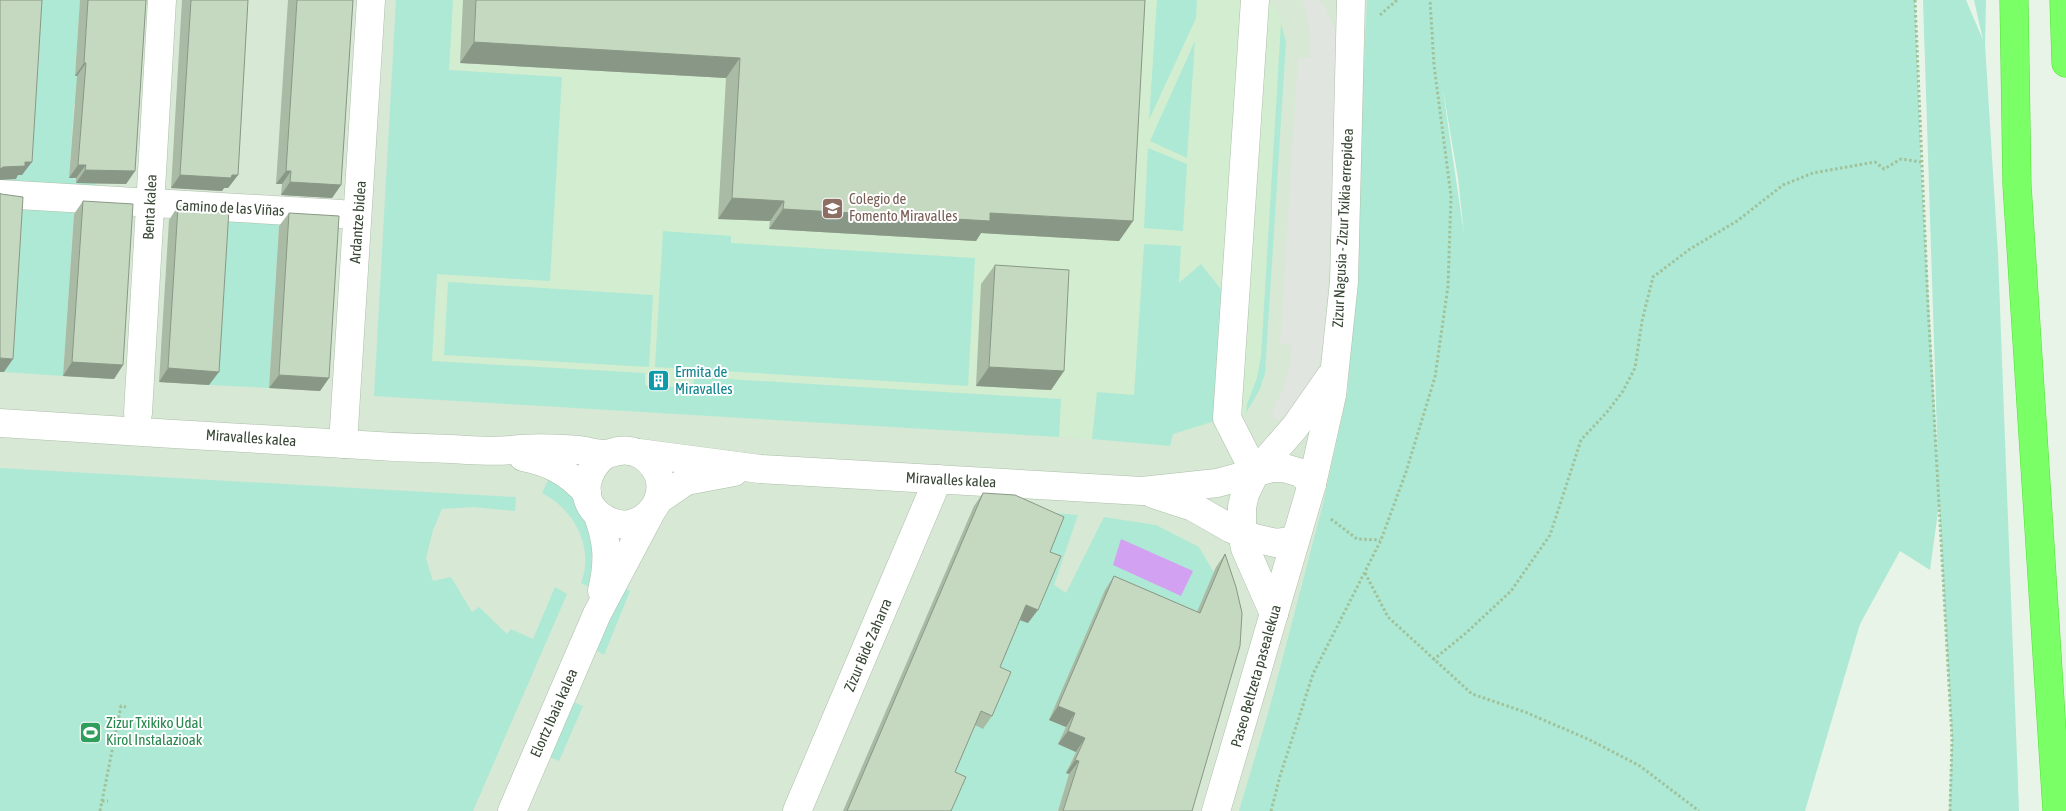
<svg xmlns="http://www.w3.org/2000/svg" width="2066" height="811" font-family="'Asap Condensed',sans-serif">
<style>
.residential{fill:#d7e8d5}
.education{fill:#d3edd0}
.green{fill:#aee9d5;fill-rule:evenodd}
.parking{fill:#e0e5df}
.water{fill:#d3a1f2}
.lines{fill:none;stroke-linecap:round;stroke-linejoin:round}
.minor-casing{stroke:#acc0a9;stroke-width:29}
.highway-casing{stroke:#50e233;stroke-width:29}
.path{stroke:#a0c29a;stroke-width:3;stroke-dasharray:2.5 2.5;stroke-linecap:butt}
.minor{stroke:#fff;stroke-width:28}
.highway{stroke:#7aff67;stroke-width:28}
.wall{fill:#a9bba4}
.shaded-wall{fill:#899886}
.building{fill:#c4d9bf;stroke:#899886}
.labels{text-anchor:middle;stroke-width:4;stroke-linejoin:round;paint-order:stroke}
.education-label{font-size:15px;fill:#785e54;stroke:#fff;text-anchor:start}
.street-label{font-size:15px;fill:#394736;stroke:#fff}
.culture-label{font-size:15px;fill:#0d838f;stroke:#fff;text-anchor:start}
.leisure-label{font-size:15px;fill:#27864d;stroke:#fff;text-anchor:start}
</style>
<rect width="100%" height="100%" fill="#e8f4e7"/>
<!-- residential -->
<path class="residential" d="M0,0H1367L1376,370L1327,811H0Z"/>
<!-- education -->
<path class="education" d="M402,0H1269L1280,16L1286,42L1265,373L1260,389L1246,413L1173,434L1170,446L1092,439L379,396Z"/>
<!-- green -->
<g class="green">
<path d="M33,0H108L80,2L75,76L104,78L102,105L74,104L69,178L97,180L96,193L0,188V174Z"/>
<path d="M396,0H453L449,70L562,77L550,281L437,274L432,361L645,373V385L693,388L694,377L1061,399L1059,437L374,396Z"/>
<path d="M1157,0H1197L1196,18L1149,120Z"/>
<path d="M1367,0H1915L1921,162L1938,466L1923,0H1966L1983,40L1974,0H1986L1985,44L1998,254L2019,811H1949L1952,739L1939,505L1930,570L1900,551L1860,624L1805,811H1239L1269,710L1322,508L1348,390ZM1443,90L1458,178L1464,234L1443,91Z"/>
<path d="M1281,23L1286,42L1265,373L1260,389L1246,413L1247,404L1257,378L1261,356Z"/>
<path d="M1195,41L1187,158L1150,141Z"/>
<path d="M1148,148L1187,164L1183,231L1144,228Z"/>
<path d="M14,206L74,210L63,376L4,372Z"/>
<path d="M220,219L279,223L269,388L209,385Z"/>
<path d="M663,231L731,236V243L975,258L968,386L655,367Z"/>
<path d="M1144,244L1181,246L1179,283L1201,264L1223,292L1215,421L1173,434L1170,446L1092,439L1097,392L1134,395Z"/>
<path d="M448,282L653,295L649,367L444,355Z"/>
<path d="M0,468L516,497L515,511L473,507L442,509L433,530L426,558L433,581L451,577L472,612L479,607L507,634L511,629L533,639L555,587L567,594L473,811H0Z"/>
<path d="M548,480C568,486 588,510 593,530C597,542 592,575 592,588L581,583C595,548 574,509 542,493Z"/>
<path d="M974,506L1078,515L1054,585L1066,593L1104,517L1156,525L1199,547L1216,576L1191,626L1066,727L1059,744L1076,752L1066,773L1069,774L1058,811H843Z"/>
<path d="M623,587L630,591L604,655L596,650Z"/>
<path d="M573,702L583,706L559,761L550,757Z"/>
</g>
<!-- parking -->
<path class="parking" d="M1302,0H1319L1322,3L1333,25L1339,43L1331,237L1323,351L1311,384L1295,405L1278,421L1271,415L1284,387L1290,366L1292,345L1280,344L1298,59L1310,57V36L1306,11Z"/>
<!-- water -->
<path class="water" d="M1121,539L1193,571L1181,596L1113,565Z"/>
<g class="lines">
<defs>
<g id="minor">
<path d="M1255,0L1227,418L1255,473"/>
<path d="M0,194L341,214"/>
<path d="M138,413L162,0"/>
<path d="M0,423C110,430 219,437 329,443C370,446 411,448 451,449C471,450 491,452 511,450C533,447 556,448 578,450C589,451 601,456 611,453C622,449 634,450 643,456C686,486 641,548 599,515C577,498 587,468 606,454"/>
<path d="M343,444L371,0"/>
<path d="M639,453L760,469L1142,491L1217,483L1272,468H1284L1301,473L1312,484"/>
<path d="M523,457C549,462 569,472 587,493"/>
<path d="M1153,494L1193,507L1230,528L1254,538L1276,543L1295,540"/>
<path d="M660,499L686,481L734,472"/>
<path d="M597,513C608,542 609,561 602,591"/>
<path d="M1274,614L1245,548L1242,533V507L1245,494L1255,473L1295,427L1330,377"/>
<path d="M512,811L597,614L650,514"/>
<path d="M797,811L938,479"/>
<path d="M1216,811L1312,484L1332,395L1344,282L1351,0"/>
</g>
<g id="highway">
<path d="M2014,0L2017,185L2057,811"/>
<path d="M2064,0L2066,63"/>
</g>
</defs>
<!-- minor casing -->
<use href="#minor" class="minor-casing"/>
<!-- highway casing -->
<use href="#highway" class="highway-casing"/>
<!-- path -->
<g class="path">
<path d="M1915,0L1928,306L1952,739L1950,811"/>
<path d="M1380,15L1397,0"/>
<path d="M1331,519L1357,539L1380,540"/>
<path d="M1365,573L1388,617L1472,694L1525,712L1590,740L1640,766L1699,811"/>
<path d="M1433,660L1466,633L1511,591L1550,535L1581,440L1607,412L1623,391L1635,368L1642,321L1653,277L1690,249L1737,221L1783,185L1813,173L1875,162L1884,169L1901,159L1921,162"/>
<path d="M102,801H108"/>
<path d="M100,811L121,706L126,707"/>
<path d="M1271,811L1280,776L1313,674L1381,540L1406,472L1435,377L1448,286L1451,196L1434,65L1430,0"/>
</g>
<!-- minor -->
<use href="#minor" class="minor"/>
<!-- highway -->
<use href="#highway" class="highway"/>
</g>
<!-- wall -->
<g class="wall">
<path d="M80,0H146L135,171L126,184L76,183V178H69L77,76H75Z"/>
<path d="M182,0H248L238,175L228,188H224L222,191L171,188Z"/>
<path d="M288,0H353L341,185L332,198L281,195L282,184H276Z"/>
<path d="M463,0H1145L1133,221L1119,241L981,233L976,241L769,229L770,221L718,219L726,78L460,63Z"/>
<path d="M83,201L123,365L114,379L63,376L74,214Z"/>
<path d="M178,206L209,385L159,382L169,220Z"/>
<path d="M289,213L329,378L320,391L269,388L279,226Z"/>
<path d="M995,265L1064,371L1051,390L976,386L981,284Z"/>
<path d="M983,493L1028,623L1020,620L1000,667L992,716L983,729L975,725L955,772L951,811H843L974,506Z"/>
<path d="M1225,554L1192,811H1058L1069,774L1066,773L1076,752L1058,744L1066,727L1049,720L1105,590L1114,576L1197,612L1216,567Z"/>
</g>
<!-- shaded-wall -->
<g class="shaded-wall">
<path d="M474,42L740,58L726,78L460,63Z"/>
<path d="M84,63H86L77,76H75Z"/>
<path d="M25,162H32L22,175H18L16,179L0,180V169L3,167Z"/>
<path d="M78,165H86L76,178H69Z"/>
<path d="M85,170L135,171L126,184L76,183Z"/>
<path d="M286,171H291L282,184H276Z"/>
<path d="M180,175H238L228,188H224L222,191L171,188Z"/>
<path d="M290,182L341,185L332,198L281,195Z"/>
<path d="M732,198L784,201L770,221L718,219Z"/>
<path d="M783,209L990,213L1133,221L1119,241L981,233L976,241L769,229Z"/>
<path d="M0,358L13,359L4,372H0Z"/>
<path d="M72,362L123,365L114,379L63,376Z"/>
<path d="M989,367L1064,371L1051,390L976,386Z"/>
<path d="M168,368L219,372L209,385L159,382Z"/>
<path d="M279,375L329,378L320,391L269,388Z"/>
<path d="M1026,605L1038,610L1028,623L1017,619Z"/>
<path d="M1058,706L1075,713L1066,727L1049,720Z"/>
<path d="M1068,731L1085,738L1076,752L1058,744Z"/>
<path d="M1075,760L1079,761L1069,774L1066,773Z"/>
</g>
<!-- building -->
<g class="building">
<path d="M0,0H42L32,162H25V166L3,167L0,169Z"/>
<path d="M88,0H146L135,171L85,170L86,165H78L86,63H84Z"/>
<path d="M191,0H248L238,175H232L231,178L180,175Z"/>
<path d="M297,0H353L341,185L290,182L291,171H286Z"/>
<path d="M476,0H1145L1133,221L990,213V221L783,209L784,201L732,198L740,58L474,42Z"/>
<path d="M0,193L1,194L23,197L13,359L0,358Z"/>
<path d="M83,201L133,204L123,365L72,362Z"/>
<path d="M178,206L229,209L219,372L168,368Z"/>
<path d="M289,213L339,216L329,378L279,375Z"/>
<path d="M995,265L1069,270L1064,371L989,367Z"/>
<path d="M983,493L1015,495L1064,517L1050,552L1061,556L1038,610L1026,605L1000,667L1011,672L992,716L981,711L955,772L966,777L951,811H847Z"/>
<path d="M1225,554L1236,587L1242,613L1240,646L1192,811H1063L1079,761L1075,760L1085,738L1068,731L1075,713L1058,706L1114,576L1200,613Z"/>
</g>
<!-- icons -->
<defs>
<symbol id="school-square" viewBox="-11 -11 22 22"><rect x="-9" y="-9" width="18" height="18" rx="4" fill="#8d6e63" stroke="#fff"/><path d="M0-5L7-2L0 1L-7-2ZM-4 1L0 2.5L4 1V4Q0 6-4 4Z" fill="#fff"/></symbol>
<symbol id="building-square" viewBox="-11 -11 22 22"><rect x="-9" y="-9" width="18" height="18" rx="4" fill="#0f9aa8" stroke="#fff"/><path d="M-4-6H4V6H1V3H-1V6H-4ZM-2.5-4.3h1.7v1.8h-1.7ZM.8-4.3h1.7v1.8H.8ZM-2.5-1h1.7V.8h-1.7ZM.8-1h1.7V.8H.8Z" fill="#fff"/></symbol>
<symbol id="stadium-square" viewBox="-11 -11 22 22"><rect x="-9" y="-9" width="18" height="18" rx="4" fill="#2e9e5b" stroke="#fff"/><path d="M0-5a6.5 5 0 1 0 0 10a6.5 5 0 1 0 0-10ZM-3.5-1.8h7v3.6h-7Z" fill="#fff"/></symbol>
</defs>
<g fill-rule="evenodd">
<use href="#school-square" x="820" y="196" width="25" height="25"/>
<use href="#building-square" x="646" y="368" width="25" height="25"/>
<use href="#stadium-square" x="78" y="720" width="25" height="25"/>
</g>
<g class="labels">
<!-- education labels -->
<g class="education-label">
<text x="849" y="204">Colegio de<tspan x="849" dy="17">Fomento Miravalles</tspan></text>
</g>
<!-- street labels -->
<g class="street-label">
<text transform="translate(150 207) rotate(-87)" y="5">Benta kalea</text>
<text transform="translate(230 208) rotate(3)" y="5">Camino de las Viñas</text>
<text transform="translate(358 222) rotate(-86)" y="5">Ardantze bidea</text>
<text transform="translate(1343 228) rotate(-87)" y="5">Zizur Nagusia - Zizur Txikia errepidea</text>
<text transform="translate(251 438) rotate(4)" y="5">Miravalles kalea</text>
<text transform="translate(951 480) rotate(3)" y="5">Miravalles kalea</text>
<text transform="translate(868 645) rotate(-67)" y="5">Zizur Bide Zaharra</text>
<text transform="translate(1256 676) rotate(-74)" y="5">Paseo Beltzeta pasealekua</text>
<text transform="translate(554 713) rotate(-66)" y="5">Elortz Ibaia kalea</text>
</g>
<!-- culture labels -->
<g class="culture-label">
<text x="675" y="377">Ermita de<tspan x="675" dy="17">Miravalles</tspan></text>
</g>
<!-- leisure labels -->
<g class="leisure-label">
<text x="106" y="728">Zizur Txikiko Udal<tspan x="106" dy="17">Kirol Instalazioak</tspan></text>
</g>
</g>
</svg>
